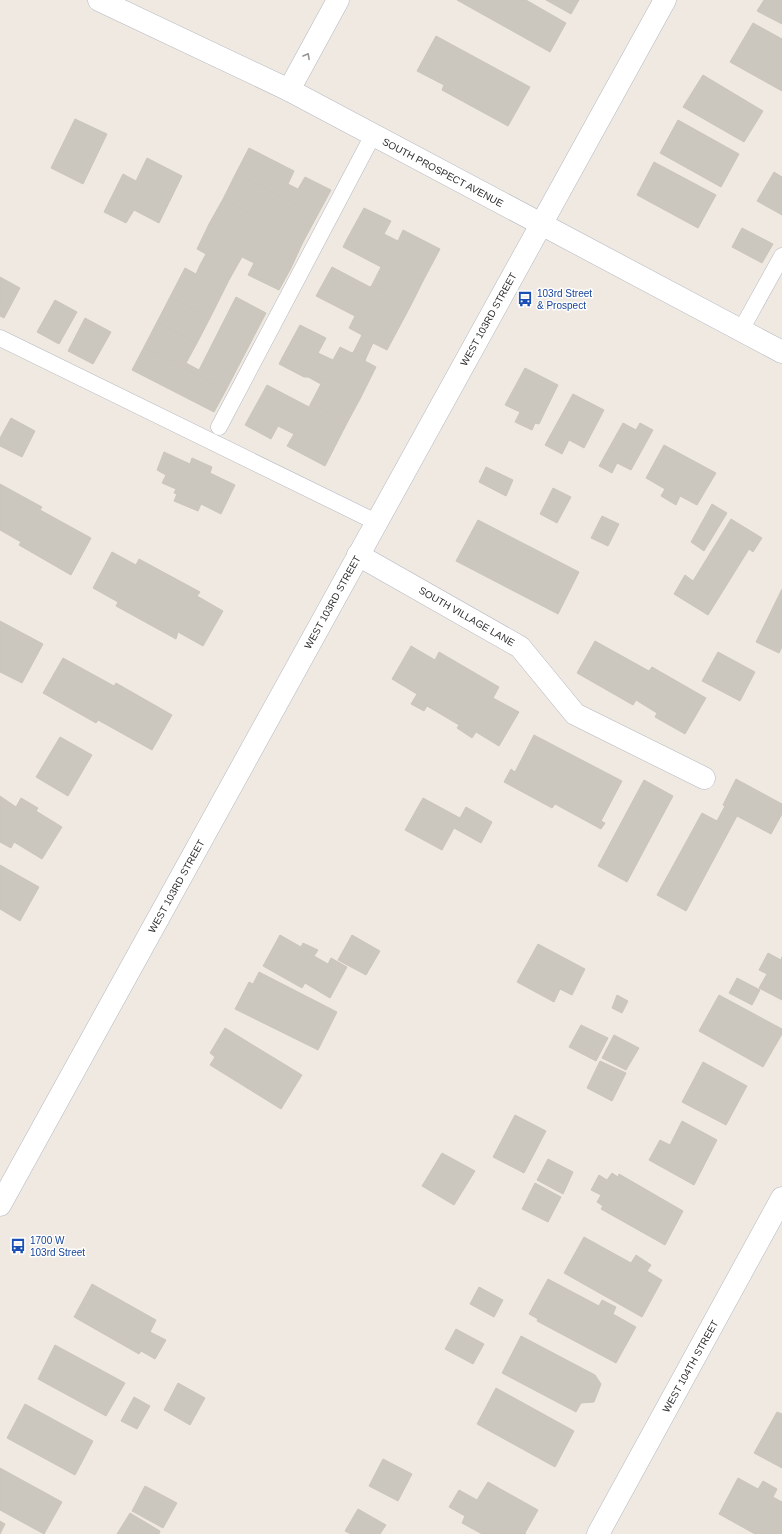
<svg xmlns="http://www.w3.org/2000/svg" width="782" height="1534" font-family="Arial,sans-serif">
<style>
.building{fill:#cbc7bf;stroke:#cbc5ba}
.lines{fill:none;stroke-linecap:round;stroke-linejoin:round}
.service-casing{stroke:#b4b7c1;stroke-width:17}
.minor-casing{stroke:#b4b7c1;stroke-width:23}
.secondary-casing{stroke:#b4b7c1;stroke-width:23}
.service{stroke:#fff;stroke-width:16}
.minor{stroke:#fff;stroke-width:22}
.secondary{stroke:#fff;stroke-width:22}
.oneway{stroke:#969696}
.labels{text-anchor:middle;stroke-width:3;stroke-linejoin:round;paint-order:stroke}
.street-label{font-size:10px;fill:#2e2e2e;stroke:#fff}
.transit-label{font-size:10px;fill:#164399;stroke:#fff;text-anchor:start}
</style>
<rect width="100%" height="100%" fill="#efe9e1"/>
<!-- building -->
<g class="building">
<path d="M457,0H526L566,23L550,52Z"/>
<path d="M546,0H579L571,14Z"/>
<path d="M764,0H782V24L757,11Z"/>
<path d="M753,23L782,39V91L730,62Z"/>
<path d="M436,36L530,87L508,126L442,90L444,85L417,71Z"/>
<path d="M703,75L763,111L744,142L683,107Z"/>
<path d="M75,119L107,134L83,184L51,168Z"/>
<path d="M678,120L739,154L721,187L660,153Z"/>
<path d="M249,148L294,171L288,184L298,189L305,177L331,190L317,216L236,173Z"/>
<path d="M147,158L182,176L159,223L134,210L126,223L104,212L123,174L136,181Z"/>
<path d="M654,162L716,195L698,228L637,195Z"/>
<path d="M774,172L782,177V215L757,201Z"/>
<path d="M236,173L317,216L303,242L223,199Z"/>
<path d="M223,199L303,242L291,268L209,224Z"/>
<path d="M364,208L391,221L384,234L398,241L403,230L440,249L423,281L347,239Z"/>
<path d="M209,224L291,268L279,290L248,275L254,263L242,257L229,280L200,265L206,254L197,249Z"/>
<path d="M742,228L773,244L762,263L732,247Z"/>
<path d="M347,239L423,281L411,305L372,285L381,267L343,247Z"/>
<path d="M200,265L229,280L210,318L170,297L185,268L196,274Z"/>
<path d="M332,267L370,287L372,285L411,305L387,350L373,343L366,358L354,351L362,335L349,328L355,316L316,296Z"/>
<path d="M0,277L20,288L4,318L0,316Z"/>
<path d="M170,297L210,318L197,343L157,322Z"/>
<path d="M236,297L266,313L226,390L144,347L157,322L197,343L186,363L199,370Z"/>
<path d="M55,300L77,312L59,344L37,332Z"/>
<path d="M85,318L111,332L93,364L68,351Z"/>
<path d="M300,325L326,338L318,353L333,360L340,347L352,353L354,351L366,358L365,361L376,367L360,399L282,358Z"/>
<path d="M144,347L226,390L214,412L132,370Z"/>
<path d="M282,358L360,399L347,423L311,403L321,384L308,377H304L279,364Z"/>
<path d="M525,368L558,385L539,424L535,423L532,430L515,422L520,412L505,405Z"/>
<path d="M267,385L309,407L311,403L347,423L325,466L287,446L294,434L278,426L271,439L245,425Z"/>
<path d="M573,394L604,410L584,448L569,440L562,454L545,445Z"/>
<path d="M11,418L35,431L22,457L0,446V438Z"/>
<path d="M623,423L636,430L640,423L653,430L631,470L617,463L612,473L599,466Z"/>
<path d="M664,445L716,473L697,505L680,496L676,505L661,496L665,489L646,478Z"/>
<path d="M164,452L190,464L192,458L212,467L210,473L235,485L221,514L201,504L198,511L174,501L177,494L174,493L176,489L162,483L166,475L157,470Z"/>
<path d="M486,467L513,480L506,496L479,482Z"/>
<path d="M0,484L42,507L40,510L91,538L71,575L19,545L21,542L0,530Z"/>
<path d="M553,488L571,497L557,523L540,514Z"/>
<path d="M712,504L727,513L704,551L691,542Z"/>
<path d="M602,516L619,524L608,546L591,538Z"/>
<path d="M731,519L762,538L753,552L749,549L708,615L674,594L685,575L693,581Z"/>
<path d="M478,520L579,572L558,614L456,561Z"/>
<path d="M112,552L136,565L139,559L200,592L197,596L223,611L203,646L178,632L176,639L116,606L118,602L93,588Z"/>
<path d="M782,589V647L779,653L756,642Z"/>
<path d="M0,621L43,644L22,683L0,672Z"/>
<path d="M595,641L649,671L652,667L706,698L685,734L655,717L657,713L636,700L633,705L577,673Z"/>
<path d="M411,646L435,660L439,652L499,687L493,698L519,712L499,746L476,732L472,738L457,728L459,725L427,706L424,711L411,704L417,694L392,679Z"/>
<path d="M718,652L755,672L740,701L702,681Z"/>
<path d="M63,658L114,686L116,683L172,715L152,750L98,720L96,723L43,693Z"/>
<path d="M534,735L622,781L601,821L605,823L601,829L555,804L552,808L504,782L511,769L515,772Z"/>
<path d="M60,737L92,755L68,796L36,777Z"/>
<path d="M736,779L782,804V814L771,834L737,816L686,911L657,895L702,813L717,821L725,806L723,805Z"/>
<path d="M644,780L673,796L627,882L598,866Z"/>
<path d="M0,796L16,807L21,798L38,808L36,811L62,827L42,859L14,842L11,848L0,842Z"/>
<path d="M423,798L460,818L466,807L492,822L481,843L454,828L442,850L405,830Z"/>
<path d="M0,865L39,887L20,921L0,909Z"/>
<path d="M280,935L301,947L303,943L318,950L314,956L328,964L331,958L347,967L330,998L305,983L302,988L263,966Z"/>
<path d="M352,935L380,951L366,975L338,960Z"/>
<path d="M538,944L585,969L572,995L560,989L554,1002L517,982Z"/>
<path d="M768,953L781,960L782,957V1000L759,988L767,974L759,970Z"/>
<path d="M259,972L337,1012L318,1050L235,1009L249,982L253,984Z"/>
<path d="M737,978L760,990L752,1005L729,993Z"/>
<path d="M617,995L628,1001L622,1013L612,1008Z"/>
<path d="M719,995L782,1029V1034L763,1067L699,1031Z"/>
<path d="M581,1025L608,1038L596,1061L569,1047Z"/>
<path d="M225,1028L302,1075L281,1109L210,1065L215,1057L210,1053Z"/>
<path d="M614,1035L639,1048L626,1070L602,1058Z"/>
<path d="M600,1061L626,1073L612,1101L587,1088Z"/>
<path d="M703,1062L747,1086L726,1125L682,1102Z"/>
<path d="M515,1115L546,1131L524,1173L493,1157Z"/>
<path d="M682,1121L717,1140L694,1185L649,1160L660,1140L670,1145Z"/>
<path d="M442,1153L475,1171L454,1205L422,1186Z"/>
<path d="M548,1159L573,1172L563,1194L537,1180Z"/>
<path d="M612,1173L618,1177L619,1174L683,1211L665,1245L601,1209L603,1206L597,1202L601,1195L591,1190L599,1175L607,1180Z"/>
<path d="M535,1183L561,1197L548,1222L522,1209Z"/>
<path d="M584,1237L631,1263L636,1255L651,1265L647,1271L662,1280L642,1317L564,1273Z"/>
<path d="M548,1279L599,1306L602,1300L616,1307L613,1314L636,1327L616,1363L537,1321L538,1319L529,1314Z"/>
<path d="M92,1284L156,1320L150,1332L166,1340L155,1359L141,1351L139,1354L74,1317Z"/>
<path d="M479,1287L503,1300L494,1317L470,1304Z"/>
<path d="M456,1329L484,1344L473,1364L445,1349Z"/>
<path d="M521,1336L595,1375L601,1384L594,1402L581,1403L576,1412L502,1373Z"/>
<path d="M55,1345L125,1383L106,1416L38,1379Z"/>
<path d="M178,1383L205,1398L190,1425L164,1410Z"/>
<path d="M496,1388L574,1431L555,1467L477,1424Z"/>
<path d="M134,1397L150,1406L137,1429L121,1421Z"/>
<path d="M25,1404L93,1441L75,1475L7,1438Z"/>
<path d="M777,1412L782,1414V1468L754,1453Z"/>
<path d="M383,1459L412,1474L398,1501L369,1486Z"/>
<path d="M0,1468L62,1502L44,1534L0,1510Z"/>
<path d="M738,1478L758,1489L763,1481L777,1489L773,1497L782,1502V1534H755L719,1514Z"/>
<path d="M488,1482L538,1510L525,1533L526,1534H482L462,1523L465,1516L449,1507L459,1490L477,1500Z"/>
<path d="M145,1486L177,1503L163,1528L132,1511Z"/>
<path d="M358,1509L386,1525L380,1534H351L345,1531Z"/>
<path d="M130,1513L160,1531L159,1534H117Z"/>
<path d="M0,1521L5,1524L0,1534Z"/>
</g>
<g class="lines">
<defs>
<g id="service">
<path d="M741,330L782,256"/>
<path d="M0,338L376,522"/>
<path d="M219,427L373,135"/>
</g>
<g id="minor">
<path d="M99,0L289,90L782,352"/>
<path d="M289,90L338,0"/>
<path d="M358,555L520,647L575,714L704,778"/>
<path d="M598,1534L782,1198"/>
</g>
<path id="secondary" d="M0,1205L665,0"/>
</defs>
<!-- service casing -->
<use href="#service" class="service-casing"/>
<!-- minor casing -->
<use href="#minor" class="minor-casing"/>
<!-- secondary casing -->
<use href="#secondary" class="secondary-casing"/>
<!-- service -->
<use href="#service" class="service"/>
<!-- minor -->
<use href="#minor" class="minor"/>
<!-- secondary -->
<use href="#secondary" class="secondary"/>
</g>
<!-- one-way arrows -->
<defs><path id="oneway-chevron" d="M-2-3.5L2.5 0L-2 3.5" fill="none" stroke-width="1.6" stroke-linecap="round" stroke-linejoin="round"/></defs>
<use class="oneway" href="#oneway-chevron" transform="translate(307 56) rotate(-61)"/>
<!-- icons -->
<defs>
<symbol id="bus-bare" viewBox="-9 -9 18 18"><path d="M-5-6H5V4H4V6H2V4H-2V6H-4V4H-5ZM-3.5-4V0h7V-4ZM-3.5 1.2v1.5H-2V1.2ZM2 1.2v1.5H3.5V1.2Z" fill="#1a4fb4" stroke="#fff" stroke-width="2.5" paint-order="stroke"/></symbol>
</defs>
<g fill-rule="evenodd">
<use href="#bus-bare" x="514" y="288" width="22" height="22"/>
<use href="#bus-bare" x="7" y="1235" width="22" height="22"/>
</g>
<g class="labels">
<!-- street labels -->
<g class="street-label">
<text transform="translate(443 172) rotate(28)" y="4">SOUTH PROSPECT AVENUE</text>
<text transform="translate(488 319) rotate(-61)" y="4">WEST 103RD STREET</text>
<text transform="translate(332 602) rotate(-61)" y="4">WEST 103RD STREET</text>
<text transform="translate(467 616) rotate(30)" y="4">SOUTH VILLAGE LANE</text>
<text transform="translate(176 886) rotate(-61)" y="4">WEST 103RD STREET</text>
<text transform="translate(690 1366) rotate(-61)" y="4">WEST 104TH STREET</text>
</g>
<!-- transit labels -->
<g class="transit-label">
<text x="537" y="297">103rd Street<tspan x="537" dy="12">&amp; Prospect</tspan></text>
<text x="30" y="1244">1700 W<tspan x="30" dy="12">103rd Street</tspan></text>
</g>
</g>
</svg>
